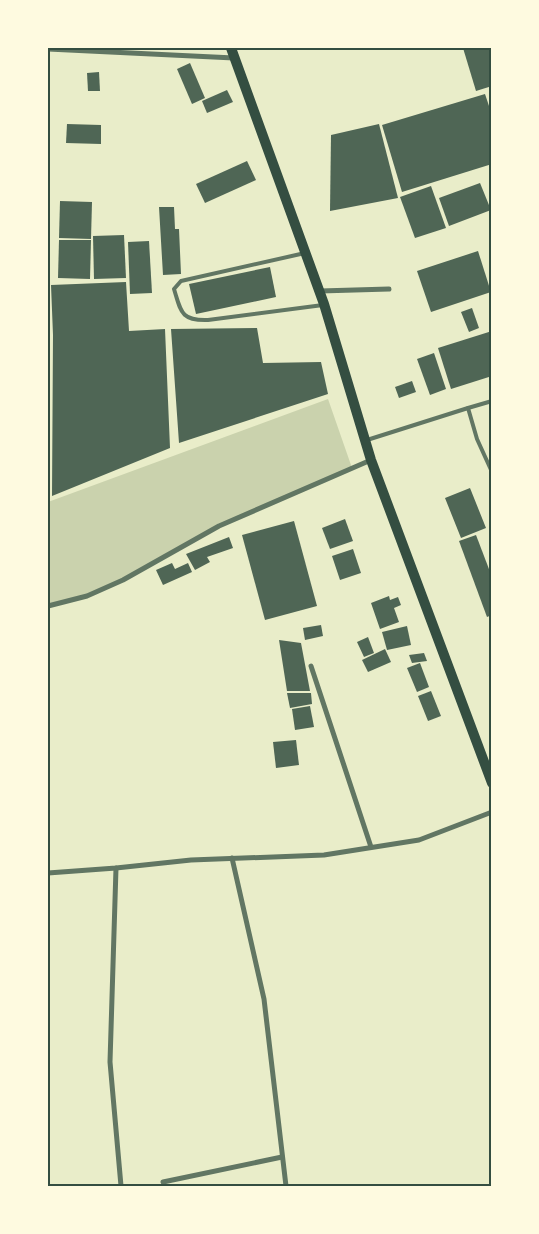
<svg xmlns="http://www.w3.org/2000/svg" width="539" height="1234" font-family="Barlow,sans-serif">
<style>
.green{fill:#cad2ad}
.building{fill:#4f6655}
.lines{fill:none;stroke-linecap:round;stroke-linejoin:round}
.service{stroke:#617663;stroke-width:4}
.minor{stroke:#617663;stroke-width:5}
.secondary{stroke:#344e41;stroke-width:10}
.neatline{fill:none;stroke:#344e41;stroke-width:2}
</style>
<rect width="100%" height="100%" fill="#e9edc9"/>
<!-- green -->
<path class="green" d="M328,399L352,468L219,526L123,580L87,596L48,606V502Z"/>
<!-- building -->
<g class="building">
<path d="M463,48H492V86L476,91Z"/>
<path d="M190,63L205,98L192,104L177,69Z"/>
<path d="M99,72L100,91H88L87,73Z"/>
<path d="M227,90L233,102L207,113L202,101Z"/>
<path d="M485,94L492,115V164L402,192L382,125Z"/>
<path d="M67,124L101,125V144L66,143Z"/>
<path d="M379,124L398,198L330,211L331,135Z"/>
<path d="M247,161L256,180L205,203L196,184Z"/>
<path d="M480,183L491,210L449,226L439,198Z"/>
<path d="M431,186L446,228L415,238L400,197Z"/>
<path d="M60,201L92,202L91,239L59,238Z"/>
<path d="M159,207H174L175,229H179L181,274L163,275Z"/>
<path d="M124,235L126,278L94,279L93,236Z"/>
<path d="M59,240H91L90,279L58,278Z"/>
<path d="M149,241L152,293L130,294L128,242Z"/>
<path d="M478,251L491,292L431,312L417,271Z"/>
<path d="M270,267L276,297L196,314L189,284Z"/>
<path d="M126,282L129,331L165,329L170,448L52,496L53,335L51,285Z"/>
<path d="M472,308L479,328L469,332L461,312Z"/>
<path d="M257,328L263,363L321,362L328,394L179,443L171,329Z"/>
<path d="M492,331V376L451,389L438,348Z"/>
<path d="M434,353L446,389L430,395L417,359Z"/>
<path d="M412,381L416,392L399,398L395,387Z"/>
<path d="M470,488L486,528L461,538L445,498Z"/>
<path d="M345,519L353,541L330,549L322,528Z"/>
<path d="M294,521L317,606L265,620L242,535Z"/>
<path d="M476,535L492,577V615L487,617L459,541Z"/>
<path d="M229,537L233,548L207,557L210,562L195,570L186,554Z"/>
<path d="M353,549L361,573L340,580L332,556Z"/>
<path d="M172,563L175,569L188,563L192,572L163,585L156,570Z"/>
<path d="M389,596L390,600L398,597L401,605L394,608L399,622L380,629L371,603Z"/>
<path d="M321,625L323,636L305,640L303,628Z"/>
<path d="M407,626L411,645L387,650L382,632Z"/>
<path d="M368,637L374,653L364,657L357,642Z"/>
<path d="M279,640L301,643L310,691H287Z"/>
<path d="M385,649L391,662L368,672L362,660Z"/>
<path d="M424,653L427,661L412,663L409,655Z"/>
<path d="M420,663L429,687L417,692L407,668Z"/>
<path d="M431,691L441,716L428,721L418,696Z"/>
<path d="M287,693H311L312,704L290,708Z"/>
<path d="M310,706L314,727L295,730L292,709Z"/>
<path d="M296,740L299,765L276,768L273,742Z"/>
</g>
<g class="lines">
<!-- service -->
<g class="service">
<path d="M305,253L181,281L174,289C181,312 181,321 208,320L323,305"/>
<path d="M468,408L492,401"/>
<path d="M367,440L468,408L477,439L492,472"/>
</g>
<!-- minor -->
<g class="minor">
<path d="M48,49L234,58"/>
<path d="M320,291L389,289"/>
<path d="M48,606L87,596L123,580L219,526L371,460"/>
<path d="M311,666L371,847"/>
<path d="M232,858L264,999L286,1186"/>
<path d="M116,868L110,1062L121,1186"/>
<path d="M48,873L116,868L191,860L324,855L419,840L492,812"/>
<path d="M163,1182L282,1157"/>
</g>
<!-- secondary -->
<path class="secondary" d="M231,48L324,304L371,460L492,783"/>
</g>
<!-- border -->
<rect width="539" height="1234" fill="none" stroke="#fefae0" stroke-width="98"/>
<rect x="49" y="49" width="441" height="1136" class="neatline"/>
</svg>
